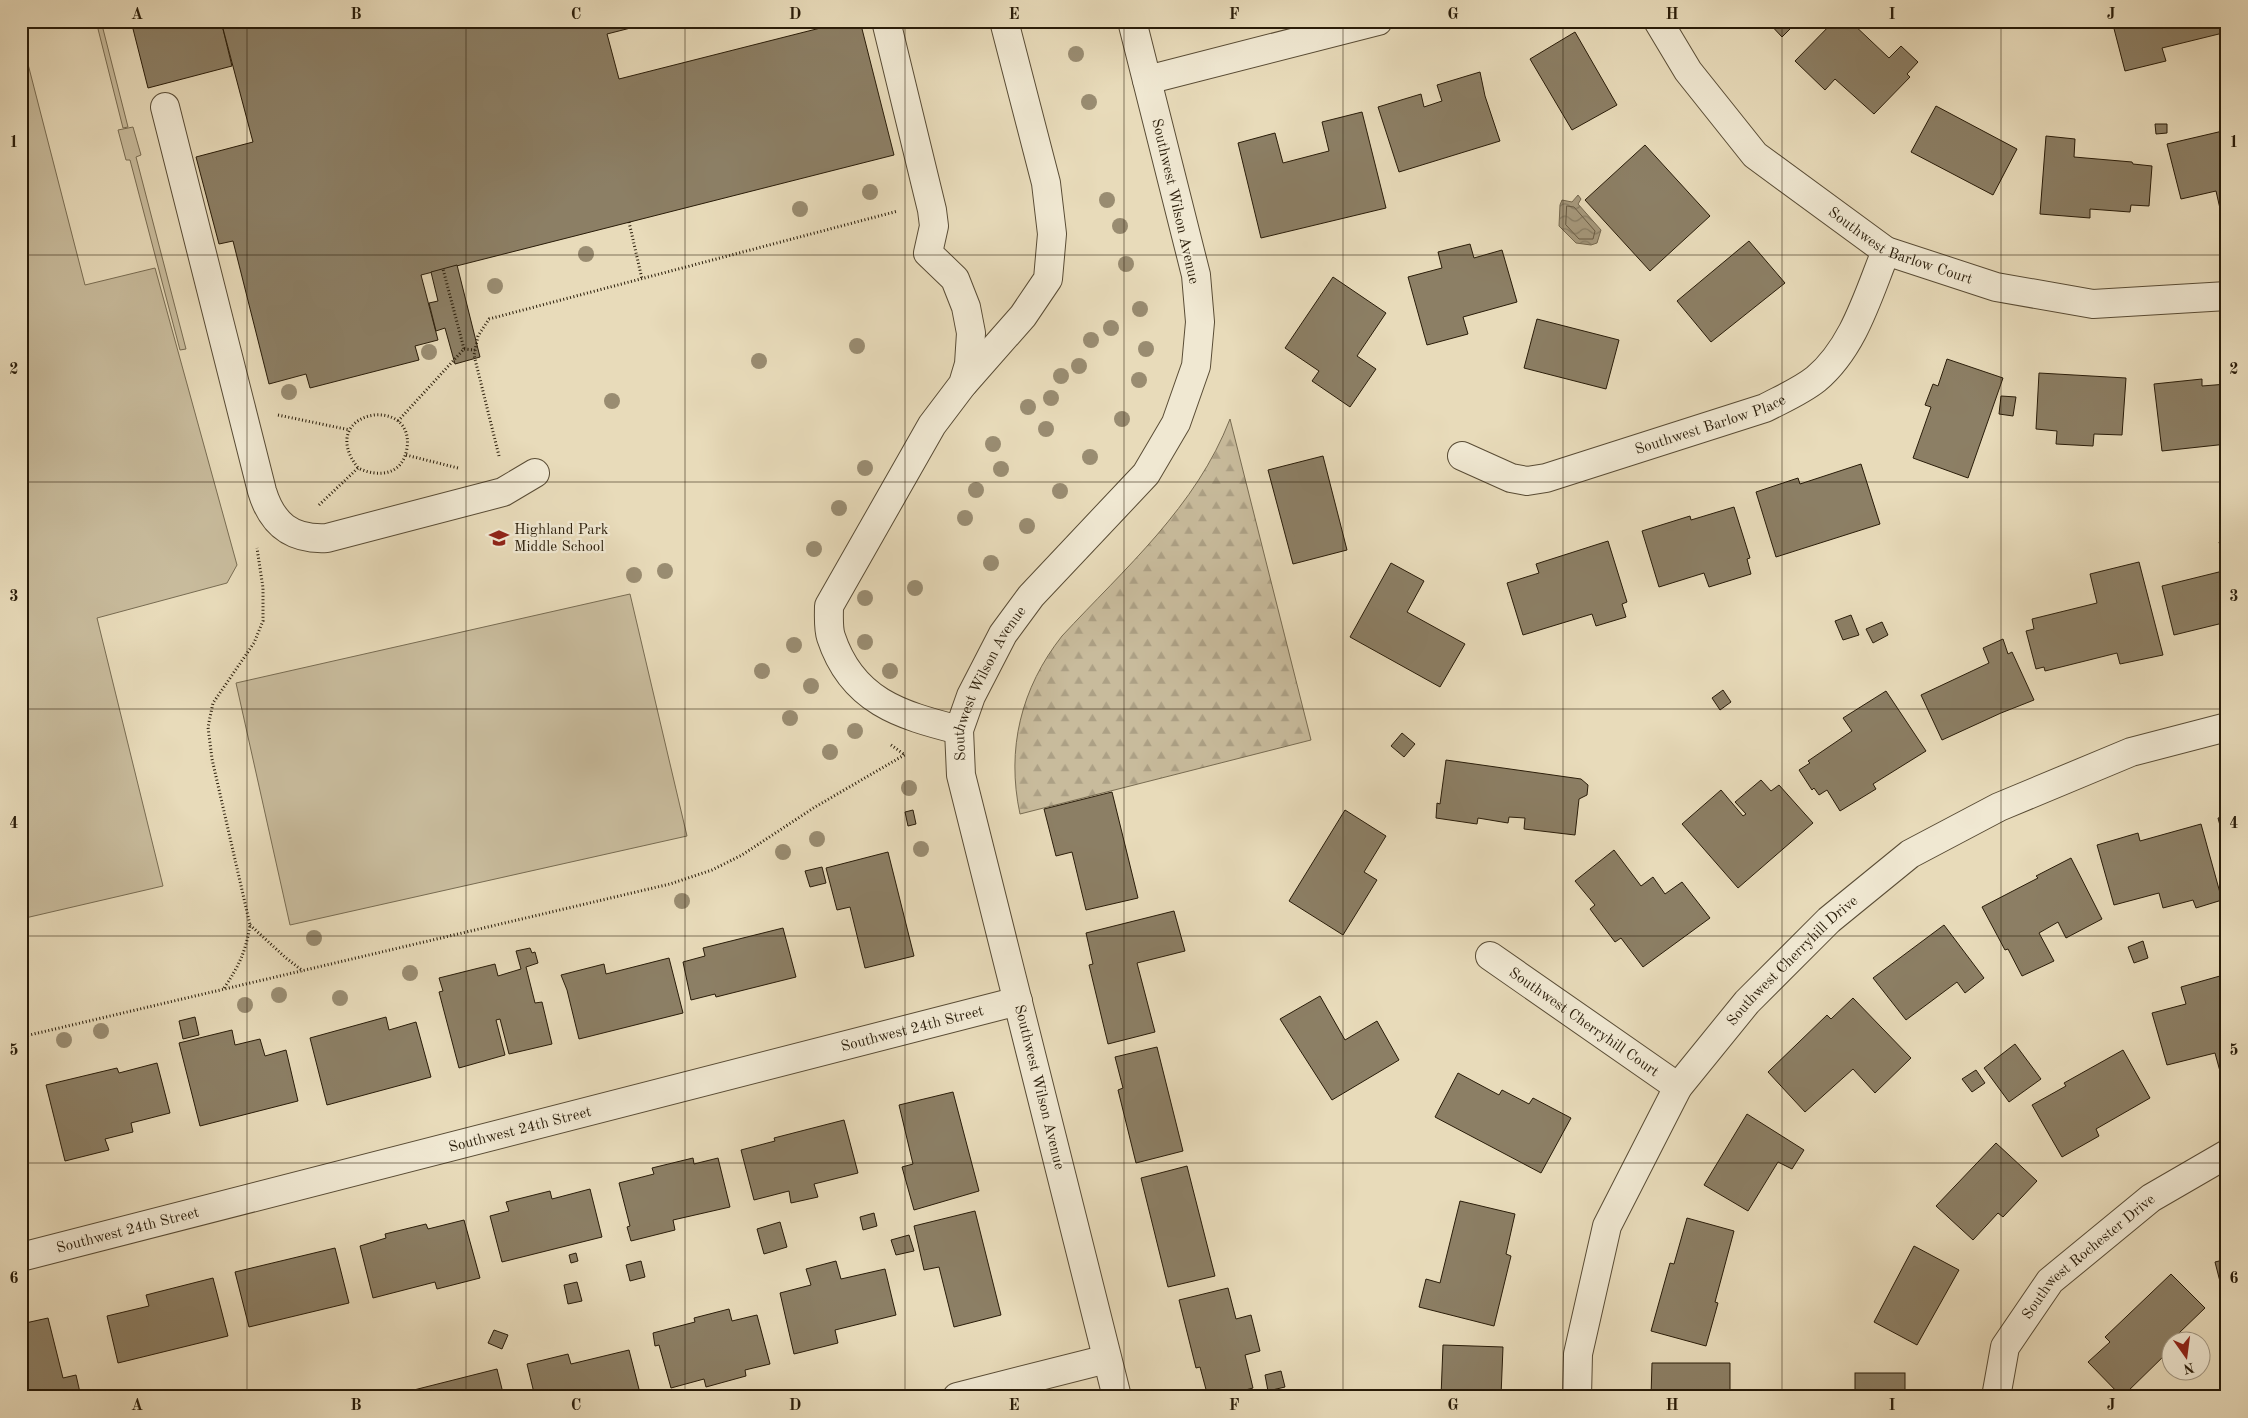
<svg xmlns="http://www.w3.org/2000/svg" width="2248" height="1418" font-family="'Old Standard TT',serif">
<style>
.forest{fill:url(#forest-firs);stroke:#786c52}
.park{fill:#c8bb9c;stroke:#786c52}
.water{fill:url(#water-waves);stroke:#75684f}
.lines{fill:none;stroke-linecap:round;stroke-linejoin:round}
.shore{stroke:#685b44;stroke-width:1}
.building{fill:#8c7f65;stroke:#291c09}
.minor-casing{stroke:#594c35;stroke-width:30}
.path{stroke:#291c09;stroke-width:3;stroke-dasharray:1 2.5;stroke-linecap:butt}
.minor{stroke:#f0e8d2;stroke-width:28}
.tree{fill:#998c71}
.grid{fill:none;stroke:#291c09;stroke-width:1;stroke-opacity:0.55}
.labels{text-anchor:middle;stroke-width:4.5;stroke-linejoin:round;paint-order:stroke}
.street-label{font-size:15px;fill:#291c09;stroke:#f0e8d2}
.poi-label{font-size:15px;fill:#291c09;stroke:#f0e8d2;text-anchor:start}
.neatline{fill:none;stroke:#291c09;stroke-width:2}
.grid-label{font-size:16px;text-anchor:middle;font-weight:bold;fill:#291c09}
</style>
<defs>
<pattern id="forest-firs" width="22" height="20" patternUnits="userSpaceOnUse" patternTransform="scale(1.25)"><rect width="22" height="20" fill="#c8bb9c"/><path d="M5 1l3.5 6h-7zM16 11l3.5 6h-7z" fill="#aca085"/></pattern>
<pattern id="water-waves" width="16" height="10" patternUnits="userSpaceOnUse" patternTransform="scale(1.25)"><rect width="16" height="10" fill="#a79a7e"/><path d="M0 5q4-4 8 0t8 0" fill="none" stroke="#887d65"/></pattern>
</defs>
<rect width="100%" height="100%" fill="#e8dbba"/>
<filter id="stains"><feTurbulence type="fractalNoise" baseFrequency=".004" numOctaves="4"/><feColorMatrix values="0 0 0 0 .2 0 0 0 0 .09 0 0 0 0 .02 0 0 0 .5 -.17"/></filter>
<radialGradient id="worn" r=".72"><stop offset=".6" stop-color="#630" stop-opacity="0"/><stop offset="1" stop-color="#630" stop-opacity=".3"/></radialGradient>
<!-- forest -->
<path class="forest" d="M1230,419L1311,740L1020,814C1006,749 1021,688 1062,636C1125,568 1196,507 1230,419Z"/>
<!-- park -->
<g class="park">
<path d="M96,21H101L128,127L123,128Z"/>
<path d="M21,37L85,285L155,268L237,565L227,583L97,618L163,886L21,919Z"/>
<path d="M133,127L141,155L136,157L186,349L180,350L130,160H126L118,130Z"/>
<path d="M630,594L687,836L290,925L236,683Z"/>
</g>
<!-- water -->
<path class="water" d="M1578,195L1581,199L1578,204L1601,230L1597,243L1591,245L1576,243L1559,226L1560,205L1562,200L1572,202Z"/>
<g class="lines">
<!-- shore -->
<path class="shore" d="M1567,206L1574,207L1595,231L1593,239H1579L1566,225Z"/>
</g>
<!-- building -->
<g class="building">
<path d="M131,21H221L232,66L148,88Z"/>
<path d="M221,21H658L607,34L619,79L848,21H860L894,155L421,275L438,340L415,346L419,360L310,388L306,374L269,384L233,241L219,244L196,157L253,142Z"/>
<path d="M1767,21H1798L1782,37Z"/>
<path d="M1834,21H1850L1889,58L1901,46L1918,62L1907,74L1910,77L1874,114L1835,79L1825,90L1795,61Z"/>
<path d="M2112,21H2227V32L2162,48L2166,61L2125,71Z"/>
<path d="M1575,32L1617,105L1572,130L1530,59Z"/>
<path d="M1480,72L1485,96L1500,141L1399,172L1378,107L1421,94L1424,107L1442,101L1437,85Z"/>
<path d="M1936,106L2017,149L1993,195L1911,152Z"/>
<path d="M1362,112L1386,208L1261,238L1238,143L1275,133L1283,163L1329,151L1322,122Z"/>
<path d="M2155,124H2167V133L2156,134Z"/>
<path d="M2227,130V211L2221,213L2216,191L2181,199L2167,144Z"/>
<path d="M2046,136L2075,139L2074,157L2132,162L2133,164L2152,166L2149,206L2131,205L2130,212L2090,209V218L2040,214Z"/>
<path d="M1645,145L1710,216L1650,271L1585,200Z"/>
<path d="M1749,241L1785,283L1711,342L1677,301Z"/>
<path d="M1470,244L1474,258L1502,250L1517,302L1463,317L1468,334L1427,345L1408,277L1442,268L1438,252Z"/>
<path d="M457,265L480,357L455,364L445,328L436,331L429,303L438,301L431,272Z"/>
<path d="M1333,277L1386,313L1357,356L1376,369L1350,407L1312,381L1319,371L1285,348Z"/>
<path d="M1537,319L1619,340L1606,389L1524,368Z"/>
<path d="M1947,359L2003,378L1968,478L1913,458L1931,407L1925,405L1933,384L1938,386Z"/>
<path d="M2039,373L2126,378L2122,435L2094,434L2093,446L2056,444L2057,431L2036,429Z"/>
<path d="M2202,379V386L2227,384V444L2162,451L2154,384Z"/>
<path d="M2001,396L2016,397L2013,416L1999,414Z"/>
<path d="M1323,456L1347,550L1293,564L1268,470Z"/>
<path d="M1861,464L1880,524L1776,557L1756,492L1798,478L1800,484Z"/>
<path d="M1734,507L1750,558L1747,559L1751,574L1709,587L1704,573L1659,587L1642,531L1690,516L1691,520Z"/>
<path d="M2227,540V569L2219,542Z"/>
<path d="M1608,541L1627,602L1622,604L1626,617L1596,626L1592,614L1523,635L1507,583L1539,573L1536,564Z"/>
<path d="M2139,562L2163,655L2120,664L2117,653L2045,671L2044,667L2036,669L2026,631L2034,629L2032,619L2097,603L2090,574Z"/>
<path d="M1391,563L1424,581L1407,612L1465,644L1440,687L1350,637Z"/>
<path d="M2227,570V622L2174,635L2162,586Z"/>
<path d="M1851,615L1859,635L1843,640L1835,621Z"/>
<path d="M1882,622L1888,635L1873,643L1866,629Z"/>
<path d="M2003,639L2008,654L2012,652L2034,700L2001,713L1942,740L1921,695L1989,663L1983,648Z"/>
<path d="M1723,690L1731,702L1720,710L1712,698Z"/>
<path d="M1886,691L1926,751L1873,784L1876,789L1840,811L1827,790L1819,795L1814,788L1812,790L1799,770L1810,763L1808,761L1852,731L1843,718Z"/>
<path d="M1402,733L1415,744L1404,757L1391,746Z"/>
<path d="M1446,760L1581,779L1588,785L1587,795L1579,799L1575,835L1524,829L1525,818L1509,817L1508,823L1478,818L1477,824L1436,818L1437,803L1440,804Z"/>
<path d="M1761,780L1771,791L1779,785L1813,823L1738,888L1682,824L1721,790L1743,816L1746,814L1735,802Z"/>
<path d="M1112,792L1138,898L1086,910L1072,852L1056,856L1044,809Z"/>
<path d="M913,810L916,824L908,826L905,812Z"/>
<path d="M1345,810L1386,836L1364,872L1377,880L1343,935L1289,901Z"/>
<path d="M2227,816V852L2218,818Z"/>
<path d="M2201,824L2222,900L2196,908L2193,900L2163,908L2159,893L2114,905L2097,845L2138,833L2140,841Z"/>
<path d="M1614,850L1641,886L1653,877L1665,894L1682,882L1710,918L1643,967L1621,938L1615,942L1590,909L1595,905L1575,881Z"/>
<path d="M888,852L914,956L865,968L850,907L837,910L826,868Z"/>
<path d="M2071,858L2102,919L2066,938L2058,922L2039,933L2054,961L2022,976L2008,949L2005,950L1982,907L2038,878L2036,876Z"/>
<path d="M822,867L826,883L810,887L805,871Z"/>
<path d="M1174,911L1185,951L1137,963L1155,1032L1108,1044L1089,965L1093,964L1086,933Z"/>
<path d="M1944,925L1984,978L1965,993L1957,982L1906,1020L1873,978Z"/>
<path d="M783,928L796,977L716,997L715,994L691,1000L683,962L705,956L703,948Z"/>
<path d="M2143,941L2148,958L2134,963L2128,947Z"/>
<path d="M530,948L532,953L535,952L538,963L526,967L535,1003L542,1002L552,1044L509,1054L500,1019L496,1020L505,1055L459,1068L439,992L443,991L439,978L495,964L498,976L521,969L516,951Z"/>
<path d="M669,958L683,1013L579,1039L567,990L561,975L604,964L606,974Z"/>
<path d="M2227,974V1073L2221,1075L2215,1053L2167,1065L2152,1013L2186,1004L2181,987Z"/>
<path d="M1320,996L1345,1040L1377,1021L1399,1060L1332,1100L1280,1019Z"/>
<path d="M1853,998L1911,1058L1875,1093L1853,1069L1805,1112L1768,1072L1827,1015L1831,1019Z"/>
<path d="M195,1017L199,1035L183,1039L179,1021Z"/>
<path d="M386,1017L389,1030L416,1022L431,1077L327,1105L310,1038Z"/>
<path d="M232,1030L235,1045L260,1039L265,1056L286,1050L298,1101L200,1126L179,1043Z"/>
<path d="M2015,1044L2041,1079L2009,1102L1984,1068Z"/>
<path d="M1157,1047L1183,1151L1136,1163L1118,1090L1123,1088L1115,1057Z"/>
<path d="M2123,1050L2150,1098L2096,1129L2099,1136L2062,1157L2032,1105L2066,1086L2064,1083Z"/>
<path d="M157,1063L170,1113L131,1123L133,1132L105,1139L109,1150L65,1161L46,1085L117,1068L119,1073Z"/>
<path d="M1976,1070L1985,1083L1972,1092L1962,1079Z"/>
<path d="M1458,1073L1499,1095L1502,1090L1529,1104L1533,1098L1571,1118L1541,1173L1435,1117Z"/>
<path d="M953,1092L979,1191L914,1210L902,1167L913,1164L899,1105Z"/>
<path d="M1747,1114L1804,1150L1792,1169L1778,1162L1748,1211L1704,1185Z"/>
<path d="M844,1120L858,1173L814,1184L818,1197L791,1203L789,1191L754,1200L741,1150L775,1141L774,1138Z"/>
<path d="M1996,1143L2037,1181L2003,1217L1998,1213L1973,1240L1936,1206Z"/>
<path d="M693,1158L694,1164L718,1158L730,1207L673,1220L675,1230L631,1241L627,1227L630,1226L619,1183L654,1174L652,1168Z"/>
<path d="M1187,1166L1215,1276L1168,1287L1141,1178Z"/>
<path d="M590,1189L602,1237L502,1262L490,1216L509,1211L506,1202L550,1191L552,1199Z"/>
<path d="M1460,1201L1515,1214L1506,1254L1511,1256L1494,1326L1419,1307L1426,1279L1440,1283Z"/>
<path d="M975,1211L1001,1315L954,1327L939,1267L924,1270L914,1226Z"/>
<path d="M874,1213L877,1226L863,1230L860,1217Z"/>
<path d="M1687,1218L1734,1231L1715,1302L1718,1303L1706,1346L1651,1331L1670,1263L1674,1264Z"/>
<path d="M464,1220L480,1278L437,1289L435,1282L373,1298L360,1246L386,1238L385,1234L426,1224L428,1229Z"/>
<path d="M780,1222L787,1247L764,1254L757,1229Z"/>
<path d="M909,1235L914,1251L896,1255L891,1240Z"/>
<path d="M1914,1246L1959,1270L1917,1345L1874,1322Z"/>
<path d="M335,1248L349,1303L249,1327L235,1272Z"/>
<path d="M576,1253L578,1261L571,1263L569,1255Z"/>
<path d="M2227,1259V1309L2215,1262Z"/>
<path d="M641,1261L645,1277L630,1281L626,1265Z"/>
<path d="M836,1261L841,1279L885,1269L896,1315L835,1330L838,1343L794,1354L780,1293L811,1285L806,1269Z"/>
<path d="M2171,1274L2205,1308L2179,1333L2184,1337L2180,1340H2170V1350L2122,1397L2088,1362L2110,1342L2105,1337Z"/>
<path d="M213,1278L228,1336L118,1363L107,1316L149,1306L146,1295Z"/>
<path d="M577,1282L582,1301L568,1304L564,1285Z"/>
<path d="M1228,1288L1236,1319L1251,1315L1260,1351L1245,1355L1253,1388L1219,1397H1208L1200,1367L1196,1368L1179,1300Z"/>
<path d="M729,1309L732,1321L757,1315L770,1364L745,1370L746,1376L706,1387L704,1379L671,1388L659,1345L655,1346L653,1333L695,1322L694,1318Z"/>
<path d="M48,1318L63,1378L76,1375L81,1397H21V1324Z"/>
<path d="M494,1330L508,1335L502,1349L488,1343Z"/>
<path d="M1443,1345L1503,1347L1501,1396L1441,1397Z"/>
<path d="M629,1350L641,1397H535L527,1364L568,1354L571,1364Z"/>
<path d="M1652,1363H1730V1397H1651Z"/>
<path d="M497,1369L504,1397H398V1394Z"/>
<path d="M1281,1371L1285,1387L1268,1391L1265,1375Z"/>
<rect x="1855" y="1373" width="50" height="24"/>
</g>
<g class="lines">
<defs>
<g id="minor">
<path d="M886,21L932,210L934,226L928,253L955,279L966,307L971,333L969,364L963,384L932,425L829,606C829,616 828,628 831,637C852,701 900,715 959,730"/>
<path id="s1" d="M1658,21L1688,71L1755,155L1886,251L1996,287L2093,304L2227,296"/>
<path d="M1147,80L1378,21"/>
<path d="M165,107L262,491C272,524 291,540 327,538L503,492L535,473"/>
<path d="M964,383L1023,316L1048,279L1052,234L1046,183L1004,21"/>
<path id="s2" d="M1462,456L1511,478L1527,481L1546,478L1765,408C1782,399 1801,391 1816,379C1854,347 1868,295 1886,251"/>
<path id="s3" d="M1490,956L1678,1087"/>
<path id="s4" d="M21,1257L1018,1001"/>
<path d="M957,1397L1107,1359"/>
<path id="s5" d="M1117,1397L961,775L959,730L971,696L1003,634L1031,596L1146,474L1176,423L1196,366L1200,322L1196,275L1132,21"/>
<path id="s6" d="M1577,1397L1578,1354L1607,1226L1678,1087L1747,1002L1829,920L1910,854L1999,807L2131,752L2227,727"/>
<path id="s7" d="M1996,1397L2005,1347L2050,1281L2151,1198L2227,1154"/>
</g>
</defs>
<!-- minor casing -->
<use href="#minor" class="minor-casing"/>
<!-- path -->
<g class="path">
<path d="M629,222L642,279"/>
<path d="M464,349L475,350"/>
<path d="M278,415L350,430"/>
<path d="M398,421L464,349L443,269"/>
<path d="M406,455L458,468"/>
<path d="M499,456L474,355L478,336L489,319L898,211"/>
<path d="M319,505L358,468C379,478 403,475 407,448C415,393 314,411 358,468"/>
<path d="M891,745L905,755"/>
<path d="M250,925L286,958L303,971"/>
<path d="M224,988C239,966 246,951 250,925L212,759L208,727L213,703L254,643L263,621V588L257,548"/>
<path d="M21,1037L670,884L712,870L742,855L815,807L906,754"/>
</g>
<!-- minor -->
<use href="#minor" class="minor"/>
</g>
<!-- trees -->
<g class="tree">
<circle cx="1076" cy="54" r="8"/>
<circle cx="1089" cy="102" r="8"/>
<circle cx="870" cy="192" r="8"/>
<circle cx="1107" cy="200" r="8"/>
<circle cx="800" cy="209" r="8"/>
<circle cx="1120" cy="226" r="8"/>
<circle cx="586" cy="254" r="8"/>
<circle cx="1126" cy="264" r="8"/>
<circle cx="495" cy="286" r="8"/>
<circle cx="1140" cy="309" r="8"/>
<circle cx="1111" cy="328" r="8"/>
<circle cx="1091" cy="340" r="8"/>
<circle cx="857" cy="346" r="8"/>
<circle cx="1146" cy="349" r="8"/>
<circle cx="429" cy="352" r="8"/>
<circle cx="759" cy="361" r="8"/>
<circle cx="1079" cy="366" r="8"/>
<circle cx="1061" cy="376" r="8"/>
<circle cx="1139" cy="380" r="8"/>
<circle cx="289" cy="392" r="8"/>
<circle cx="1051" cy="398" r="8"/>
<circle cx="612" cy="401" r="8"/>
<circle cx="1028" cy="407" r="8"/>
<circle cx="1122" cy="419" r="8"/>
<circle cx="1046" cy="429" r="8"/>
<circle cx="993" cy="444" r="8"/>
<circle cx="1090" cy="457" r="8"/>
<circle cx="865" cy="468" r="8"/>
<circle cx="1001" cy="469" r="8"/>
<circle cx="976" cy="490" r="8"/>
<circle cx="1060" cy="491" r="8"/>
<circle cx="839" cy="508" r="8"/>
<circle cx="965" cy="518" r="8"/>
<circle cx="1027" cy="526" r="8"/>
<circle cx="814" cy="549" r="8"/>
<circle cx="991" cy="563" r="8"/>
<circle cx="665" cy="571" r="8"/>
<circle cx="634" cy="575" r="8"/>
<circle cx="915" cy="588" r="8"/>
<circle cx="865" cy="598" r="8"/>
<circle cx="865" cy="642" r="8"/>
<circle cx="794" cy="645" r="8"/>
<circle cx="762" cy="671" r="8"/>
<circle cx="890" cy="671" r="8"/>
<circle cx="811" cy="686" r="8"/>
<circle cx="790" cy="718" r="8"/>
<circle cx="855" cy="731" r="8"/>
<circle cx="830" cy="752" r="8"/>
<circle cx="909" cy="788" r="8"/>
<circle cx="817" cy="839" r="8"/>
<circle cx="921" cy="849" r="8"/>
<circle cx="783" cy="852" r="8"/>
<circle cx="682" cy="901" r="8"/>
<circle cx="314" cy="938" r="8"/>
<circle cx="410" cy="973" r="8"/>
<circle cx="279" cy="995" r="8"/>
<circle cx="340" cy="998" r="8"/>
<circle cx="245" cy="1005" r="8"/>
<circle cx="101" cy="1031" r="8"/>
<circle cx="64" cy="1040" r="8"/>
</g>
<!-- grid -->
<path class="grid" d="M247,21V1397M466,21V1397M685,21V1397M905,21V1397M1124,21V1397M1343,21V1397M1563,21V1397M1782,21V1397M2001,21V1397M21,255H2227M21,482H2227M21,709H2227M21,936H2227M21,1163H2227"/>
<!-- icons -->
<defs>
<symbol id="school-bare" viewBox="-9 -9 18 18"><path d="M0-5L7-2L0 1L-7-2ZM-4 1L0 2.5L4 1V4Q0 6-4 4Z" fill="#8f2418" stroke="#f0e8d2" stroke-width="2.5" paint-order="stroke"/></symbol>
</defs>
<g fill-rule="evenodd">
<use href="#school-bare" x="485" y="524" width="28" height="28"/>
</g>
<g class="labels">
<!-- street labels -->
<g class="street-label">
<text transform="translate(1176 201) rotate(77)" y="5">Southwest Wilson Avenue</text>
<text dy="5" stroke="none"><textPath href="#s1" startOffset="339">Southwest Barlow Court</textPath></text>
<text dy="5" stroke="none"><textPath href="#s2" startOffset="262">Southwest Barlow Place</textPath></text>
<text dy="5" stroke="none"><textPath href="#s5" startOffset="740">Southwest Wilson Avenue</textPath></text>
<text dy="5" stroke="none"><textPath href="#s6" startOffset="501">Southwest Cherryhill Drive</textPath></text>
<text dy="5" stroke="none"><textPath href="#s3" startOffset="115">Southwest Cherryhill Court</textPath></text>
<text dy="5" stroke="none"><textPath href="#s4" startOffset="920">Southwest 24th Street</textPath></text>
<text transform="translate(1040 1087) rotate(76)" y="5">Southwest Wilson Avenue</text>
<text dy="5" stroke="none"><textPath href="#s4" startOffset="515">Southwest 24th Street</textPath></text>
<text dy="5" stroke="none"><textPath href="#s4" startOffset="110">Southwest 24th Street</textPath></text>
<text dy="5" stroke="none"><textPath href="#s7" startOffset="175">Southwest Rochester Drive</textPath></text>
</g>
<!-- poi labels -->
<g class="poi-label">
<text x="514" y="534">Highland Park<tspan x="514" dy="17">Middle School</tspan></text>
</g>
</g>
<!-- margin -->
<rect width="2248" height="1418" fill="none" stroke="#e8dbba" stroke-width="55"/>
<!-- north arrow -->
<g transform="translate(2186 1356) rotate(166)"><circle r="24" fill="#f0e8d2" stroke="#a09682"/>
<path d="M0-4L9 19L0 12L-9 19Z" fill="#8f2418"/>
<text y="-8" font-size="14" font-weight="bold" text-anchor="middle" fill="#291c09">N</text>
</g>
<rect x="28" y="28" width="2192" height="1362" class="neatline"/>
<g class="grid-label">
<text x="137" y="19">A</text>
<text x="356" y="19">B</text>
<text x="576" y="19">C</text>
<text x="795" y="19">D</text>
<text x="1014" y="19">E</text>
<text x="1234" y="19">F</text>
<text x="1453" y="19">G</text>
<text x="1672" y="19">H</text>
<text x="1892" y="19">I</text>
<text x="2111" y="19">J</text>
<text x="14" y="147">1</text>
<text x="2234" y="147">1</text>
<text x="14" y="374">2</text>
<text x="2234" y="374">2</text>
<text x="14" y="601">3</text>
<text x="2234" y="601">3</text>
<text x="14" y="828">4</text>
<text x="2234" y="828">4</text>
<text x="14" y="1055">5</text>
<text x="2234" y="1055">5</text>
<text x="14" y="1283">6</text>
<text x="2234" y="1283">6</text>
<text x="137" y="1410">A</text>
<text x="356" y="1410">B</text>
<text x="576" y="1410">C</text>
<text x="795" y="1410">D</text>
<text x="1014" y="1410">E</text>
<text x="1234" y="1410">F</text>
<text x="1453" y="1410">G</text>
<text x="1672" y="1410">H</text>
<text x="1892" y="1410">I</text>
<text x="2111" y="1410">J</text>
</g>
<rect width="100%" height="100%" filter="url(#stains)"/>
<rect width="100%" height="100%" fill="url(#worn)"/>
</svg>
